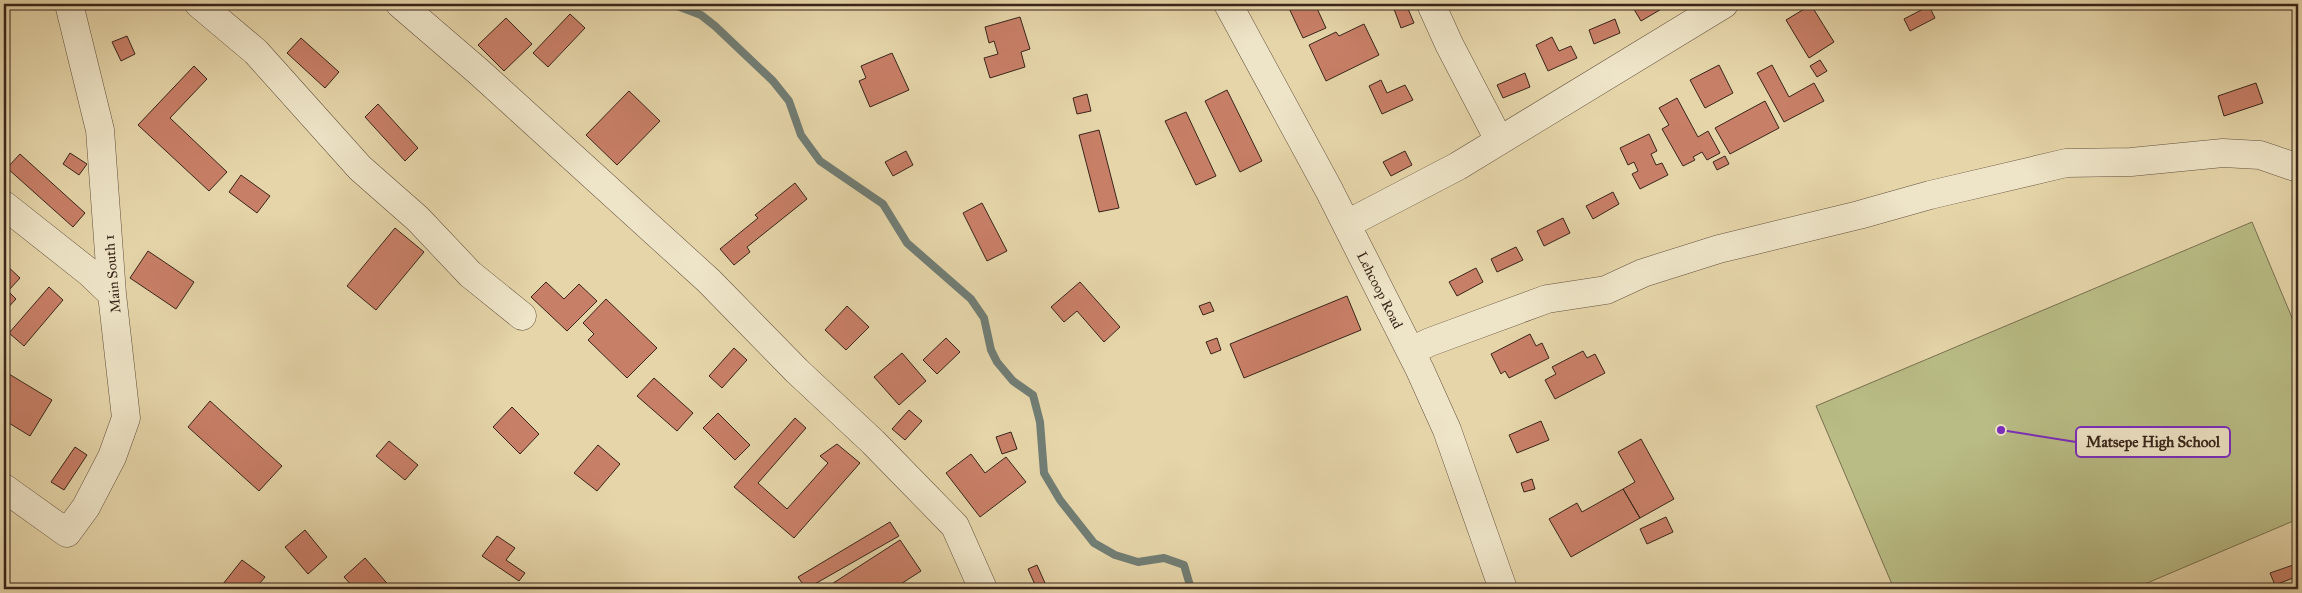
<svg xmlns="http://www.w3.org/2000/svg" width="2302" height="593" viewBox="0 0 2302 593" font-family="'IM FELL Great Primer',serif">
	<rect width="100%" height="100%" fill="#e5d5a9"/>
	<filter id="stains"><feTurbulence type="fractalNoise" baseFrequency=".004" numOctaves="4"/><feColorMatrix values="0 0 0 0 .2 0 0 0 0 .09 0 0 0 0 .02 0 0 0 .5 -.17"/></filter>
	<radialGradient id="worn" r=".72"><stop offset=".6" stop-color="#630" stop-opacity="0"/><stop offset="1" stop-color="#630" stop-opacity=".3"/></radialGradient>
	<path fill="#b9bc85" stroke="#797050" d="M2252,222L2298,332V519L2133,589H1894L1816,406Z"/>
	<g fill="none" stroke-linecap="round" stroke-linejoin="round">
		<path stroke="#717d74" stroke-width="8" d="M672,4L701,15L715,26L773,81L789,101L801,135L820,161L883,204L907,243L971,299L984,318L991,350L997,362L1013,381L1033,395L1040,422L1044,473L1060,500L1094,543L1115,555L1138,562L1164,558L1184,565L1191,589"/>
	</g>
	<path fill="#c87f67" stroke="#39251a" d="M1287,4H1315L1326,28L1303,38Z
		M1406,4L1414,23L1401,28L1394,9Z
		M1636,4H1670L1641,21L1632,6Z
		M1811,5L1834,42L1809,58L1786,20Z
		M1929,6L1935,18L1910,31L1904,19Z
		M570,14L585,28L548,67L533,53Z
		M1020,17L1030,49L1021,52L1025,67L990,78L984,58L998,54L994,41L989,43L985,27Z
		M506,18L532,44L504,71L478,45Z
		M1615,19L1620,33L1594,44L1589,30Z
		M1364,24L1379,55L1326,81L1309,45L1336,32L1339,36Z
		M127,36L135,54L121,61L112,42Z
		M1552,37L1559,51L1571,46L1577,58L1548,71L1536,45Z
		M301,38L339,72L325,88L287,53Z
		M892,53L909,90L870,107L859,81L866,78L861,66Z
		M1820,60L1827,71L1817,77L1810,66Z
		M1719,65L1733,93L1705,108L1690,80Z
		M1772,65L1789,97L1814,83L1824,101L1784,122L1757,73Z
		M194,66L207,79L170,118L227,172L209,191L138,125Z
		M1525,73L1530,87L1503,98L1497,85Z
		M1381,80L1387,93L1405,85L1413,100L1382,114L1369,86Z
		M2256,83L2263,103L2224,116L2218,96Z
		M1227,90L1262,161L1240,172L1205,101Z
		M629,91L660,121L617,165L586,135Z
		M1087,94L1091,111L1077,114L1073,98Z
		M1677,98L1698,137L1708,131L1720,153L1707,160L1702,152L1693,157L1695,160L1683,166L1662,129L1669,125L1659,108Z
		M1765,101L1779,128L1730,154L1715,128Z
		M378,104L418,148L405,161L365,117Z
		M1186,112L1216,176L1196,185L1165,121Z
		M1099,130L1119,208L1099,212L1079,135Z
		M1649,134L1657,151L1651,154L1656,165L1662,163L1668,175L1640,189L1632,174L1638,171L1634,162L1628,165L1620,148Z
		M906,151L913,165L893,176L885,162Z
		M1405,151L1412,165L1391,176L1383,162Z
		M70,153L87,164L79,175L63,164Z
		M20,154L85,213L73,227L7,168Z
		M1725,156L1729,164L1717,170L1713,162Z
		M241,175L270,196L257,213L229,192Z
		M795,183L807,199L747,247L750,252L734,265L720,249L758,218L755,215Z
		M1613,192L1619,204L1593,219L1586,206Z
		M982,203L1007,251L987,261L963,213Z
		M1563,218L1570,233L1544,246L1537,231Z
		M395,228L424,252L376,310L347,286Z
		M1516,247L1523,260L1497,272L1491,259Z
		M148,251L194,282L176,309L130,278Z
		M4,263L20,278L8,291L16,299L4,312Z
		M1476,268L1483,282L1457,296L1449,282Z
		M546,282L564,299L579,284L597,301L567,331L531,297Z
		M1080,282L1120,327L1104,342L1077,311L1064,322L1051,307Z
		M49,287L63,300L24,346L9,333Z
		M1347,296L1361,330L1244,378L1230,344Z
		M606,299L657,348L627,378L588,340L594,334L583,323Z
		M1210,302L1214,311L1203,315L1199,306Z
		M847,306L869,327L846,350L825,330Z
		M1530,334L1536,346L1542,343L1549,358L1509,378L1505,371L1501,374L1491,354Z
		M946,338L960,352L937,374L923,360Z
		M1217,338L1221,350L1211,354L1206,342Z
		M734,348L747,360L722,388L709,376Z
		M1583,351L1587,358L1595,354L1605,373L1555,399L1545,380L1556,374L1552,367Z
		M902,353L926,381L899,405L874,377Z
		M4,371L52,400L30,436L4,420Z
		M654,378L693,413L677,431L637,396Z
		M210,401L282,466L259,491L188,427Z
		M512,407L539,434L520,454L493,427Z
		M909,410L922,421L905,440L892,429Z
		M718,413L750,445L735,460L703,428Z
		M795,418L806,428L758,483L787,509L828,463L820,456L837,444L860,463L794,538L734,487Z
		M1541,421L1549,440L1517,453L1509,435Z
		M1011,432L1017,449L1002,454L996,437Z
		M1641,439L1674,499L1640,518L1623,489L1635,482L1618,452Z
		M389,441L418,465L405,480L376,456Z
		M598,445L620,464L597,491L574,473Z
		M75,447L87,455L64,490L51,482Z
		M971,454L985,473L1006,457L1026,482L980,517L946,473Z
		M1532,479L1535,489L1524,492L1521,483Z
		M1623,489L1640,518L1571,557L1549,519L1577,503L1582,512Z
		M1666,517L1673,532L1647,544L1640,529Z
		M890,522L899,536L806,589L798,577Z
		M305,530L327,557L308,574L285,547Z
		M497,536L515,548L506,560L525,573L519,581L482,556Z
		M900,540L921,571L893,589H824Z
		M365,558L392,589H355L344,577Z
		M242,560L265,577L255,589H219Z
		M2296,564L2298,576L2275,585L2270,573Z
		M1037,565L1045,583L1036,587L1028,569Z"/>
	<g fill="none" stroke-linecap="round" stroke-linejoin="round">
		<defs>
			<path id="minor" d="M199,4L256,52L360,168L418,219L470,274L522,316
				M400,4L479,72L709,281L797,371L873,442L955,526L983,589
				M1228,4L1329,190L1420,370L1447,430L1503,589
				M1431,4L1449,44L1499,140
				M4,205L90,273L112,294
				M1347,224L1458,166L1724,4
				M1411,351L1430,342L1547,299L1606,290L1643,273L1719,249L1859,215L1930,195L2066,163L2131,162L2223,153L2260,155L2298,168
				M4,488L67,533L86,507L112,457L126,418L112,294L100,130L69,4"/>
		</defs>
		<use href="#minor" stroke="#64513e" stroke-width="29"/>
		<use href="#minor" stroke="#eee4c7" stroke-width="28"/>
	</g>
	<g text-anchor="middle" stroke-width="4.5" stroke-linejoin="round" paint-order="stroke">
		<g font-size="14" fill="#39251a" stroke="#eee4c7">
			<text transform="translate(112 274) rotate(-95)" y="5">Main South 1</text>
			<text transform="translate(1380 290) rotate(63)" y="5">Lehcoop Road</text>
		</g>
	</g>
	<path fill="none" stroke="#7b2cbf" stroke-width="2" d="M2001 430L2076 442"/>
	<circle fill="#7b2cbf" stroke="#eee4c7" stroke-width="2" cx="2001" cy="430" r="5"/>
	<rect fill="#eee4c7" stroke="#7b2cbf" stroke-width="2" x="2076" y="427" width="154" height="30" rx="5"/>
	<g font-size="15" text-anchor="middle" font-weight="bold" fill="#39251a">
		<text x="2153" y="447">Matsepe High School</text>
	</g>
	<rect width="2302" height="593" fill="none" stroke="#e5d5a9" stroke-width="20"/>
	<rect x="5" y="5" width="2292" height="583" fill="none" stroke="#39251a" stroke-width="2.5"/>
	<rect x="10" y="10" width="2282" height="573" fill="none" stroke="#39251a"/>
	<rect width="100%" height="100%" filter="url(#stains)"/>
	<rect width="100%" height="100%" fill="url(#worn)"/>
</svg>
